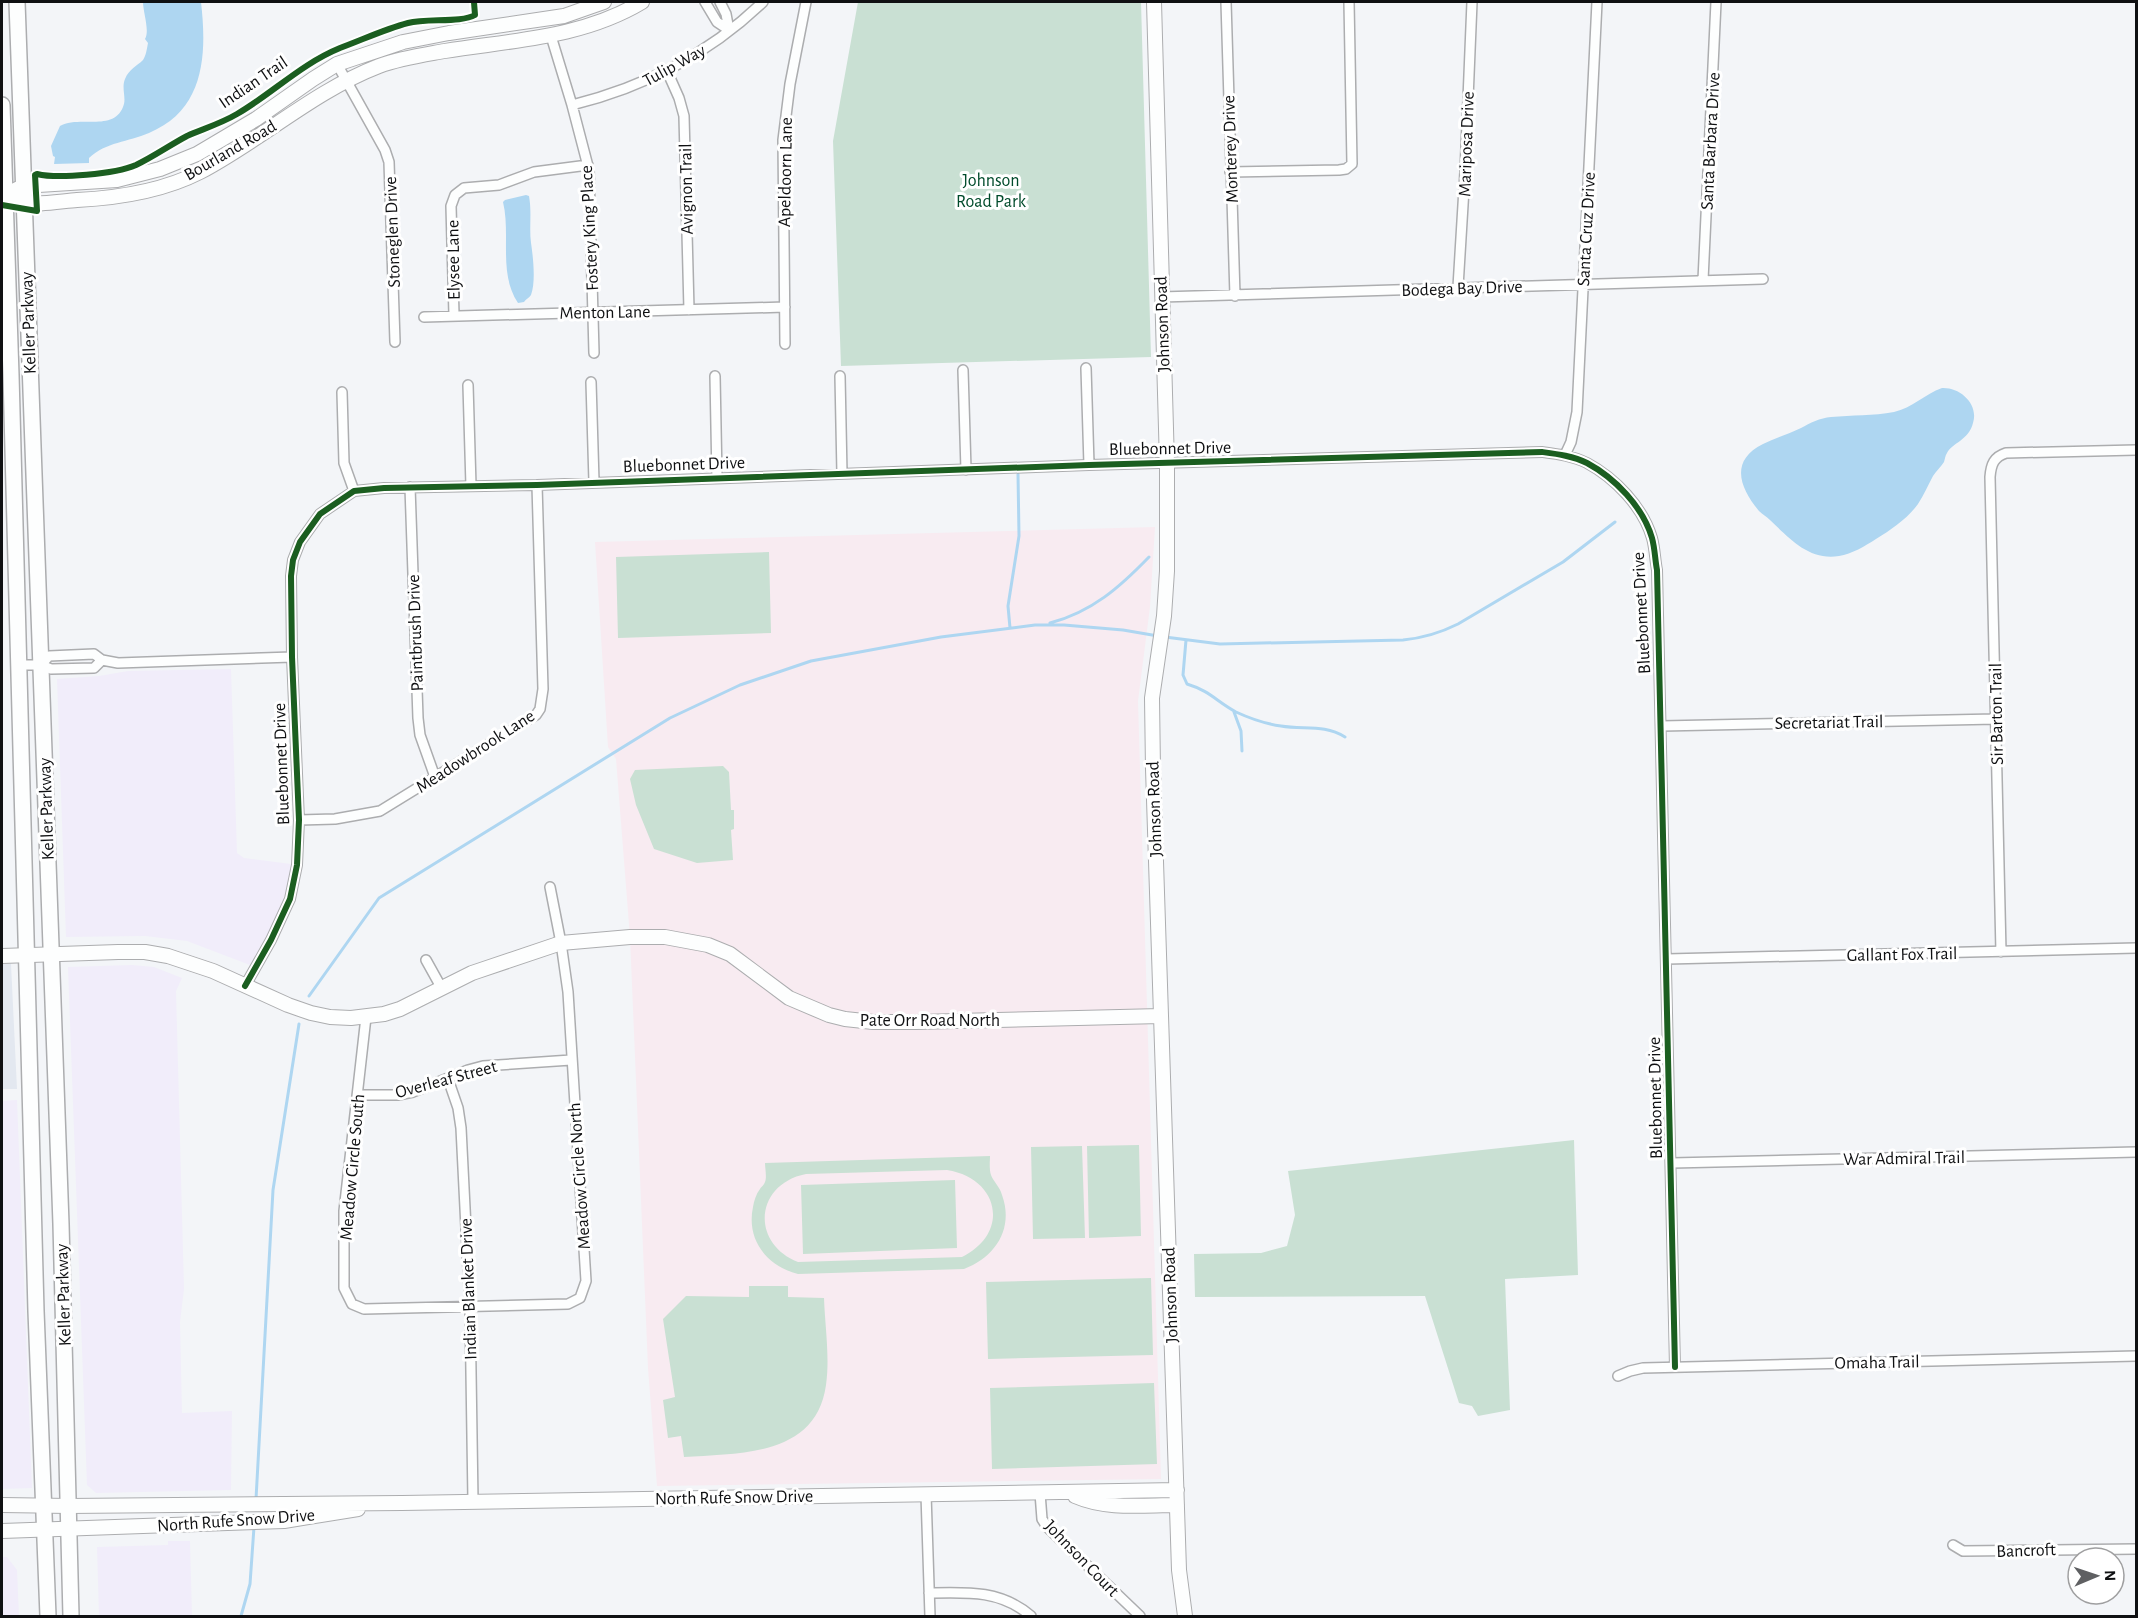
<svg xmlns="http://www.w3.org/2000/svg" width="2138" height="1618" viewBox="0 0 2138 1618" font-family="'Alegreya Sans',sans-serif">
	<rect width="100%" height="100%" fill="#f3f5f8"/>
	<path fill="#f1edfa" d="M231,669L237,853L244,858L291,864L288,884L279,914L250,965L187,941L145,936L66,937L57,679L99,676L128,671Z
		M132,965L154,967L182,978L176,991L184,1289L180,1322L182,1413L232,1411L231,1490L96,1493L87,1485L68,967Z
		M17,1100L32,1488L2,1489V1101Z
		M168,1541H190L192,1616H99L97,1547L168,1545Z
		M2,1557H7L17,1570L19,1616H2Z"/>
	<path fill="#e3e8f0" d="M2,964H11L17,1089H2Z"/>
	<path fill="#f8ebf1" d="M1155,527L1150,607L1138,701L1161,1479L657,1486L648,1368L630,937L616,759L608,747L595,542Z"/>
	<path fill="#c9e0d3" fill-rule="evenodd" d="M858,2H1141L1151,357L841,366L833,141Z
		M769,552L771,633L618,638L616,557Z
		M723,766L729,772L731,810H734V829L731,830L733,860L697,863L654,849L636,805L630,779L635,770Z
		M1574,1140L1578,1275L1505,1279L1510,1410L1478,1416L1472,1406L1459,1403L1425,1296L1195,1297L1194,1254L1261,1253L1287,1246L1295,1215L1288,1171Z
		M1139,1145L1141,1236L1089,1238L1087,1146Z
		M1082,1146L1085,1238L1033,1239L1031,1147Z
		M990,1156C990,1161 989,1169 991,1175C993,1181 1000,1187 1002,1195C1014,1228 996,1257 964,1269L798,1274C767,1266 746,1240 753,1207C754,1201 756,1194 760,1189C761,1187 764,1185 765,1182C767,1177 765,1168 765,1163ZM947,1170C999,1178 1011,1233 962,1257L798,1262C750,1243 755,1184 806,1174Z
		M955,1180L957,1248L803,1254L801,1185Z
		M1151,1278L1153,1355L988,1359L986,1282Z
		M749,1286H788V1297L824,1298C825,1326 830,1357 826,1385C816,1457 739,1453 684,1457L681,1436L668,1438L663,1400L675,1397L663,1319L686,1296L749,1297Z
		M1154,1383L1157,1464L992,1469L990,1388Z"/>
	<path fill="#aed6f1" d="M143,2H201C207,54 205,110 149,133C128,142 106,142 89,158V163L54,164L55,157L53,156L51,146L60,126C79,115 113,132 123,107C127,98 121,89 125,79C129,69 137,66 143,60C146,56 147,48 148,43L145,39C150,31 143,12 143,2Z
		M526,195L529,196C532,212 529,228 531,243C533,256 536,282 531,295C529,298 526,299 524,302L518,303C498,273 511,235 503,202L505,200Z
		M1942,388C1960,387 1979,404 1973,423C1969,440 1952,443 1947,453C1945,456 1945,459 1944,462C1941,467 1936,471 1933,476C1928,485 1924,495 1918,504C1908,518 1891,530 1876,539C1865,546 1852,554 1839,556C1809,561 1789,538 1770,520C1766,516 1763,515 1759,511C1740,488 1729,461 1763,444C1775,438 1789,434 1801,428C1810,423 1820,418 1831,417C1852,415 1873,416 1894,412C1912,408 1925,394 1942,388Z"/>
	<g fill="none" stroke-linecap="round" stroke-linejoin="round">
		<path stroke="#aed6f1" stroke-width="3" d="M1050,623C1092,612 1120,587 1149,557
			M1010,628L1008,606L1019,536L1018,474
			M1165,637L1220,644L1403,640C1424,638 1440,633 1458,624L1563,562L1615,522
			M1186,640L1183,675L1187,684C1210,691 1216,701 1236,712C1249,718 1267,724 1281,726C1304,730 1324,724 1345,737
			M1234,712L1241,731L1242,751
			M309,996L379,898L670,718L740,685L811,661L941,637L1035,625H1064L1123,630L1158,636
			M256,1499L273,1190L299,1024
			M241,1616L250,1584L254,1527"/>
		<defs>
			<path id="street" d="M705,2L717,22L729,30
				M720,2L726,14L729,30
				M1226,2L1235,296
				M551,36L572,105L589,170L594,353
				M337,64L385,150L389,162L395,342
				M667,71L679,98L684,116L689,310
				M572,105C645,87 709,54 763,2
				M1230,172L1339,170L1346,169L1352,164L1349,2
				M1703,280L1716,2
				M1458,287L1465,172L1472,2
				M1161,297L1763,279
				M454,315L451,206L455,195L464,188L499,185L534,172L588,165
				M424,317L785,307
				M785,344L783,140L790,84L806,2
				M1086,368L1089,465
				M963,370L966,470
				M715,376L717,478
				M840,376L842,474
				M591,382L594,482
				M468,385L471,486
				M342,392L344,463L354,491
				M1565,455L1571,442L1577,412L1597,2
				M410,487L418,718L420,735L435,777
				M19,665H41L51,669L94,668L102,660
				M41,665L49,656L94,654L102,660L118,663L292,657
				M1662,726L1996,719
				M299,820L335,819L380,811L536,715L540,709L543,689L537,485
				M2001,952L1990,477C1991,464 1994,457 2006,453L2136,450
				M1667,959L2136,948
				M426,960L441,987
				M245,986L271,940L290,899L297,865L299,820L292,657L291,576L293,560L300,542L320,514L354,491L384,488L537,485L1089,465L1542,452C1557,454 1573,456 1587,463C1615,478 1643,507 1652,538C1655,549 1655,560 1657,570L1675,1367
				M366,1017L344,1211V1288L352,1304L364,1309L568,1304L580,1298L586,1281L568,992L561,943L550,887
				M448,1079L458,1108L461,1128L470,1308L473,1501
				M358,1095H398L413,1092L468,1070L483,1066L571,1060
				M1672,1163L2136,1152
				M1618,1376L1630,1371L1643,1368L2136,1356
				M1040,1493L1042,1519L1047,1527L1140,1616
				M926,1494L930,1616
				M1953,1545L1963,1551L2136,1549
				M929,1593C967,1592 1001,1590 1031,1616"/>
			<path id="secondary" d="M1154,2L1167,464V571L1164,616L1152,698L1153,769L1179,1570L1185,1616
				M13,191L23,186L117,180L160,169L197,154L256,119L313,79L337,64L403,42L449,33L564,16L604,2
				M6,194C11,197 17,200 22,202C35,206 62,201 77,200C117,198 163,191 200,172C261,140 314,91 379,66C401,58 423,55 445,51C513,40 582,38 642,2
				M2,956L118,952H145L168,956L213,971L288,1005L311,1013L330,1017L351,1018L384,1014L400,1009L472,973L561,943L630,937H665L708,945L730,954L789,998L829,1015L845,1019L873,1022H916L1161,1016
				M1075,1496C1107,1510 1143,1505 1177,1505
				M2,1505L69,1506L402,1503L1177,1490
				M2,1531L284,1521L358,1509"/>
			<path id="primary" d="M17,2L61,1224L71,1616
				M2,105L11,375L36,1311L48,1616"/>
		</defs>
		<use href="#street" stroke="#acadaf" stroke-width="12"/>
		<use href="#secondary" stroke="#acadaf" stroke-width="16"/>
		<use href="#primary" stroke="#acadaf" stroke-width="18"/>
		<use href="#street" stroke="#fdfefe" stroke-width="9"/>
		<use href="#secondary" stroke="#fdfefe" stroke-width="14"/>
		<use href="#primary" stroke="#fdfefe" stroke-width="15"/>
		<defs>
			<path id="cycleway" d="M2,205L37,211L35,175L37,174C58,179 115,174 136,165C153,157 170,145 187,136C203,129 222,123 237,114C273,93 301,64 340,48C362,40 385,29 408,23C427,18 461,23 475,15L474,2
				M245,986L271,940L290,899L297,865L299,820L292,657L291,576L293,560L300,542L320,514L354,491L384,488L537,485L1089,465L1542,452C1557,454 1573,456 1587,463C1615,478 1643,507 1652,538C1655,549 1655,560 1657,570L1675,1367"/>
		</defs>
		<use href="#cycleway" stroke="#fff" stroke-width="10"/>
		<use href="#cycleway" stroke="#1b5e20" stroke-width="6"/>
	</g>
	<g text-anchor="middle" stroke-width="6" stroke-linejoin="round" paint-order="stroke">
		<g font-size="18" fill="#0f1012" stroke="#fff">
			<text transform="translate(674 65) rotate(-29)" y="6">Tulip Way</text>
			<text transform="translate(253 82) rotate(-34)" y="6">Indian Trail</text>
			<text transform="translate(1710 141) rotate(-87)" y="6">Santa Barbara Drive</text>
			<text transform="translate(1466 144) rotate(-88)" y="6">Mariposa Drive</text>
			<text transform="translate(1230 149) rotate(-92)" y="6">Monterey Drive</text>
			<text transform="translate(230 150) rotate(-30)" y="6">Bourland Road</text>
			<text transform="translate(785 172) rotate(-89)" y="6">Apeldoorn Lane</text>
			<text transform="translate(686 189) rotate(-91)" y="6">Avignon Trail</text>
			<text transform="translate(589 228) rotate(-93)" y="6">Fostery King Place</text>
			<text transform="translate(1586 229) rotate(-87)" y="6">Santa Cruz Drive</text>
			<text transform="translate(392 232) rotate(-92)" y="6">Stoneglen Drive</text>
			<text transform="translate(453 260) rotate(-91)" y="6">Elysee Lane</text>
			<text transform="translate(1462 288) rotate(-2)" y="6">Bodega Bay Drive</text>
			<text transform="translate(605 312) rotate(-1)" y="6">Menton Lane</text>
			<text transform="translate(28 323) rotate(-92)" y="6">Keller Parkway</text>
			<text transform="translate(1162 324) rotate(-92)" y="6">Johnson Road</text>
			<text transform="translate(1170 448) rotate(-1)" y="6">Bluebonnet Drive</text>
			<text transform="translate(684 464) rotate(-2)" y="6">Bluebonnet Drive</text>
			<text transform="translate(1641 613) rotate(-93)" y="6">Bluebonnet Drive</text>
			<text transform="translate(415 633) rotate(-92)" y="6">Paintbrush Drive</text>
			<text transform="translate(1996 714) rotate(-91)" y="6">Sir Barton Trail</text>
			<text transform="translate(1829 722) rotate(-1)" y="6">Secretariat Trail</text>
			<text transform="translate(475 751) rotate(-33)" y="6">Meadowbrook Lane</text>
			<text transform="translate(281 764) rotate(-92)" y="6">Bluebonnet Drive</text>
			<text transform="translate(46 809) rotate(-92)" y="6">Keller Parkway</text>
			<text transform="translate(1154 809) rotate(-92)" y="6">Johnson Road</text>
			<text transform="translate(1902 954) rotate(-1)" y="6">Gallant Fox Trail</text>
			<text x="930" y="1026">Pate Orr Road North</text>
			<text transform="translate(446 1079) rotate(-15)" y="6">Overleaf Street</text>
			<text transform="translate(1655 1098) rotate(-91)" y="6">Bluebonnet Drive</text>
			<text transform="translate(1904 1158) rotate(-1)" y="6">War Admiral Trail</text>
			<text transform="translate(352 1167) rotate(-85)" y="6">Meadow Circle South</text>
			<text transform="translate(579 1176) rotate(-94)" y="6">Meadow Circle North</text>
			<text transform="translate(468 1289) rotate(-92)" y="6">Indian Blanket Drive</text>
			<text transform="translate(63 1295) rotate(-92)" y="6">Keller Parkway</text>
			<text transform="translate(1170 1295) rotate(-92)" y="6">Johnson Road</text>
			<text transform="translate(1877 1362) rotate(-1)" y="6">Omaha Trail</text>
			<text transform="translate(734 1497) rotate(-1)" y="6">North Rufe Snow Drive</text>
			<text transform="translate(236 1520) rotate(-4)" y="6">North Rufe Snow Drive</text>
			<text transform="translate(2026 1550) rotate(-2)" y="6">Bancroft</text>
			<text transform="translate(1082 1558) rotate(46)" y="6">Johnson Court</text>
		</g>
		<g font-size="18" fill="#004b2b" stroke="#fff">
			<text x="991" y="186">Johnson<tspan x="991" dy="21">Road Park</tspan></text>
		</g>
	</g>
	<rect width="2138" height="1618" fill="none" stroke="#0f1012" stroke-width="6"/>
	<g transform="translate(2096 1576) rotate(88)"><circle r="28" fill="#ffffff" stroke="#9f9fa0" stroke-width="1.5"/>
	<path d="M0-4.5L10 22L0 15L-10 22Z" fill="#5f6062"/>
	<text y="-9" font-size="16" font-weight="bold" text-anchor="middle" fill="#0f1012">N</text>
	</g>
</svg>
